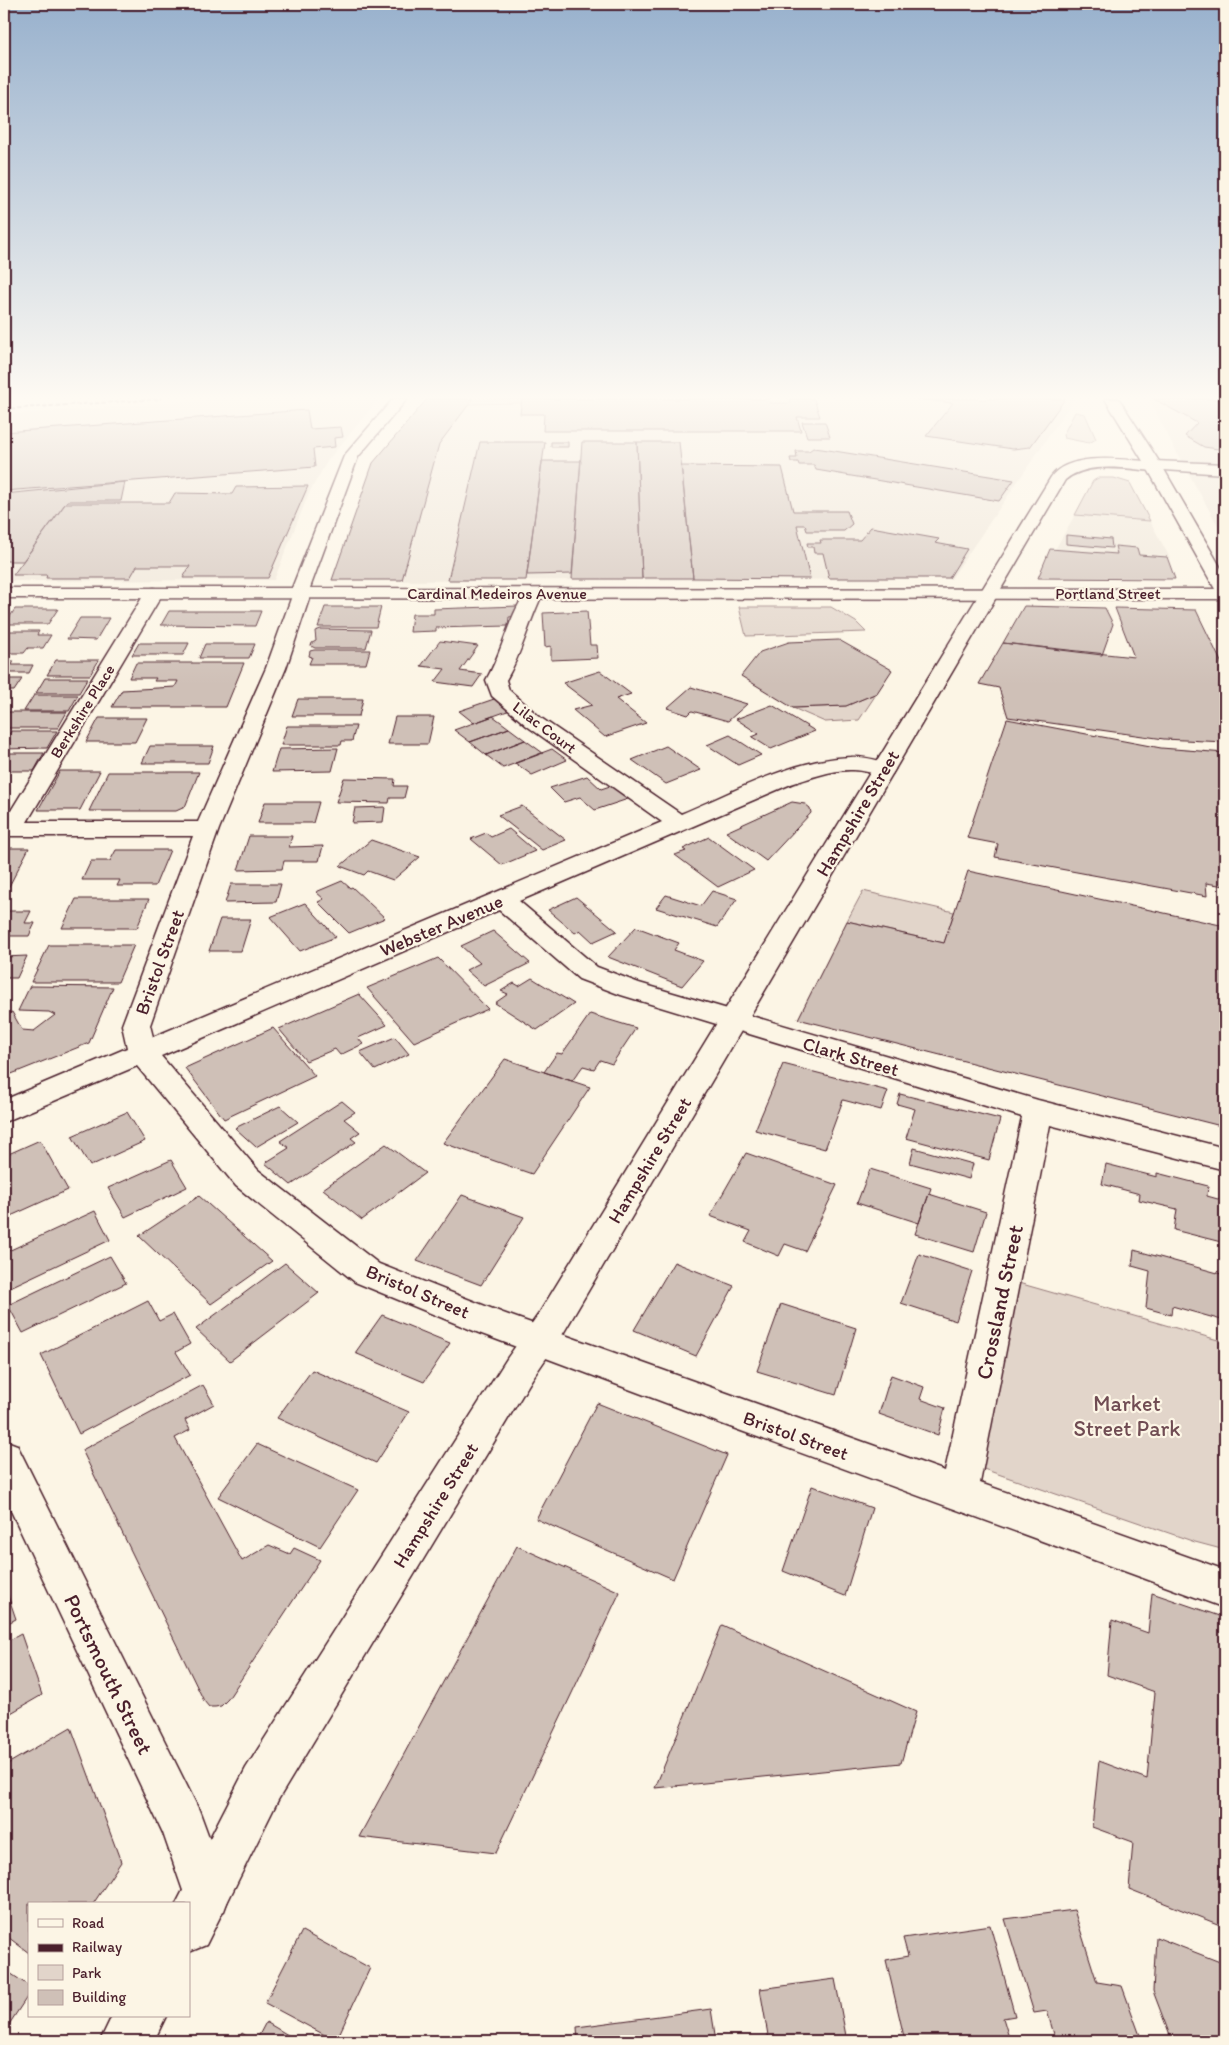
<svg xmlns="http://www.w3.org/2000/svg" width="1229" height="2045" viewBox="0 0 1229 2045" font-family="Itim,sans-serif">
	<rect width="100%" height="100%" fill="#fcf5e5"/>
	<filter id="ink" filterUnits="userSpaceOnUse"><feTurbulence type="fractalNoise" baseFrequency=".02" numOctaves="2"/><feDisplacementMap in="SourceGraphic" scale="10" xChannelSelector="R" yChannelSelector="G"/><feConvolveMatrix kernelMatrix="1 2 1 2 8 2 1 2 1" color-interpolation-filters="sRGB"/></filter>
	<g filter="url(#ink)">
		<path fill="#eee5d7" d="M220,399H379L328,460L309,493L274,580L4,581V415Z
			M427,399H1074L951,579L331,581L372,463Z
			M1149,399H1225V538L1178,455Z
			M1075,515L1150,521L1170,558L1100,554L1049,560Z"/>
		<path fill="#e2d5ca" stroke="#967a7a" d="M473,399H522V403L469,404Z
			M1075,412L1085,414L1096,439L1089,443L1064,438L1063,435Z
			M1098,478H1114L1130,483L1150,521L1075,515L1093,481Z
			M739,607H831L856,622L866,632L746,636Z
			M877,693L859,720L825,722L793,708L846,706Z
			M863,891L954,912L944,943L847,921Z
			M1008,1280L1225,1342V1550L1195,1542L969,1464Z"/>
		<path fill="#cfc0b7" stroke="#4a1f2b" d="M427,399H473L439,444L402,580H332L373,463Z
			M522,399H769L770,403H791L789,399H814L820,417H797L801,431H543L544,414H520Z
			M915,399H1065L1030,447L1013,449L926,436L953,403Z
			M1154,399H1225V450L1204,447L1185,436L1197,423Z
			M307,410L310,429L341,427L343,437L334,438L335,447L313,449L315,467L4,491V432Z
			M802,422H825L830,437H807Z
			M480,442H545L526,580H448Z
			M551,442H568V447H551Z
			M582,442H637L642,579H572Z
			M637,442H679L693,578H642Z
			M813,448L822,449L1014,480L999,501L816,470L814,465H799L798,462H791L790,458H797L796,451H809Z
			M542,461H581L572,574L527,575Z
			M681,466L782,467L793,511H847L852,524L844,531H807L805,525H797L810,579L693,578Z
			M125,482L121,501H67L23,561H6L4,564V494Z
			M308,486L268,578H183L190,566H137L130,578H46L47,575H13L66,503H169L175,493L232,494L236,487Z
			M871,527L939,539L935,543L967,549L949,578H829L823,553H814L813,547H808L807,543H821L820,540H860Z
			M1066,535L1111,539L1112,548L1066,544Z
			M1115,546L1137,548L1139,555L1167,557L1175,579L1038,578L1050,549L1117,554Z
			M518,606L519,616L509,617L508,626L436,628V631L410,632L412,614H434V609Z
			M1024,606L1105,608L1113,624L1102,655L1003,643Z
			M325,607H381L376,627H318Z
			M1115,608L1196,610L1225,670V742L1164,739L1008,717L999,688L979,684L1003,643L1134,657Z
			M15,609H58L48,624H5Z
			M169,611H261L255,626L161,625Z
			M587,611L590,645H597L598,658L551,660V646L545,647L543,613Z
			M80,618H109L96,640L67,639Z
			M321,629L371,630L366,648H315L311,646L312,643L316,641L315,631Z
			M4,631H39L37,635H51L43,648H28L24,653H4Z
			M839,640L892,670L877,693L846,706L793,708L741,676L760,652L789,642Z
			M440,641L478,646L460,671L482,674L473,687L435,682L445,669L421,666Z
			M139,643H189L183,655H132Z
			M205,644H255L249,658H199Z
			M314,650H370L366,664H309L312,657L309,656L310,651Z
			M56,660H99L90,675H47Z
			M4,661H14L12,665H33L29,673H4Z
			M136,663H244L226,707H112L122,690L175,687L178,681H154L156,678H129Z
			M600,671L631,694L616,699L646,723L605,737L573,710L592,705L563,683Z
			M45,678H88L79,693H36Z
			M4,679H22L14,691H4Z
			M691,687L747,704L728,721L692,711L688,715L667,708Z
			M34,695H78L69,711H24Z
			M500,697L513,709L474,723L459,711Z
			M298,699H363L359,716H292Z
			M772,705L815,731L771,749L752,737L759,734L736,719Z
			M67,712L58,728H4V712Z
			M493,716L509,728L470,742L454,730Z
			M395,717H434L428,744H388Z
			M99,718H147L135,742H86Z
			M1007,719L1161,748L1225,753V886L1206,883L1207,896L995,857L998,844L967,838Z
			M287,726H356L352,741H342L341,745H281Z
			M509,728L525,740L486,755L470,742Z
			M11,731H57L47,748L4,749V743Z
			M730,735L761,755L738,765L707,745Z
			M525,740L543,753L503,768L486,755Z
			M150,746H214L208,763H142Z
			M666,746L701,770L666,784L632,760Z
			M338,748L332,771L272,772L279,749Z
			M552,749L567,760L532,775L515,763Z
			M4,753H44L34,771H4Z
			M60,771H100L80,810H38Z
			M108,772H199L185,807L176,811H89Z
			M587,776L601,789L619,783L634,797L595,810L580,797L564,802L550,788Z
			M344,778L395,779L394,786H407L404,798H390L389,803L336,802Z
			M265,802H319L313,823H258Z
			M792,802L805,804L810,808L811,813L766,861L726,832Z
			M522,806L566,840L542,850L498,815Z
			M385,807L383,822L352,823L355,808Z
			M509,829L535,851L502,865L471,839L486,833L491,837Z
			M249,836H292L289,847L323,846L319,861H284L282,869L238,870Z
			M709,837L754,870L718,887L675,855L686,851L683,849Z
			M371,840L420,857L393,880L368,871L364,875L340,866Z
			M4,848H29L5,894H4Z
			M116,850H170L155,886H117L120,880H82L91,861H110Z
			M968,871L1225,926V1127L798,1019L847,921L944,943Z
			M342,881L350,888L352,887L385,918L349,933L318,902L324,899L316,892Z
			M231,884H281L276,902L225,903Z
			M712,891L737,899L717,927L656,908L666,895L701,906Z
			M576,897L617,931L593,942L580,930L575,933L548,910Z
			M76,899H149L137,928H62Z
			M305,903L336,937L300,951L270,917Z
			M4,911H31L25,923H35L29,936H4Z
			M220,919H251L241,951H209Z
			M636,927L679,943L674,950L703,961L682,986L608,957Z
			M493,931L530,963L484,986L466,970L480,963L461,946Z
			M49,945H134L118,982H31Z
			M27,956L17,978H4V957Z
			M438,958L488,1009L414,1042L367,988Z
			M532,978L574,1004L537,1030L495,1003L508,994L501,991L514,983L519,986Z
			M30,986L113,987L89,1043L4,1077V1015L12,1012L22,1030L34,1031L55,1015L49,1012L18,1011Z
			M359,994L387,1025L358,1038L363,1044L340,1055L335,1049L306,1061L279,1029Z
			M590,1014L636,1028L612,1064L600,1060L594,1069L583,1066L572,1081L544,1072L557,1053L562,1054Z
			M273,1028L315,1076L224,1119L185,1068Z
			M395,1037L409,1054L375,1070L360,1052Z
			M505,1059L590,1087L532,1174L443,1143Z
			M783,1064L888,1091L881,1110L843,1100L825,1149L755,1130Z
			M900,1094L1000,1119L989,1160L906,1138L915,1109L897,1104Z
			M342,1101L355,1112L344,1119L360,1132L351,1138L356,1142L291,1185L265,1163L289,1148L280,1141Z
			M280,1106L298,1122L256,1147L235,1128Z
			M127,1112L145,1141L90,1166L72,1136Z
			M40,1140L68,1190L4,1219V1156Z
			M386,1144L425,1173L362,1220L323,1189Z
			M914,1148L973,1164L969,1179L910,1163Z
			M746,1153L837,1185L805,1251L785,1244L779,1256L745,1242L751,1231L710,1216Z
			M171,1160L187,1187L125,1217L108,1188Z
			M1106,1164L1157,1177V1173L1208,1186L1207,1196L1225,1201V1243L1174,1230L1177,1209L1139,1200L1140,1194L1102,1184Z
			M870,1169L931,1188L919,1223L857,1203Z
			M929,1194L986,1212L974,1252L915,1234Z
			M462,1195L524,1217L481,1285L417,1261Z
			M199,1196L272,1261L211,1304L139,1236Z
			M95,1211L110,1240L4,1290V1253Z
			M1134,1250L1225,1275V1321L1172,1306L1171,1315L1146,1308L1150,1271L1132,1266Z
			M919,1254L972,1271L956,1321L901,1303Z
			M110,1256L126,1283L23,1333L8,1305Z
			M674,1262L734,1286L696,1356L634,1330Z
			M285,1263L319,1293L230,1361L196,1329Z
			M148,1301L159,1321L173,1314L190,1344L176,1352L190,1375L79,1434L41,1355Z
			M781,1304L856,1328L836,1395L757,1371Z
			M382,1315L450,1343L424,1382L355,1353Z
			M312,1370L409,1412L376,1463L277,1418Z
			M891,1375L924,1387L920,1399L945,1408L938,1435L879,1414Z
			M203,1385L214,1404L185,1420L190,1430L175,1438L242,1561L269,1545L290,1554L294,1548L320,1560L228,1699L221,1706L215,1707H209L204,1701L82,1450Z
			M597,1403L727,1455L673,1579L536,1519Z
			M257,1444L358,1490L320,1547L218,1497Z
			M812,1486L872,1508L845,1596L783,1571Z
			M517,1546L620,1592L496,1853L359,1837Z
			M4,1584L16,1619L4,1625Z
			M1152,1593L1225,1618V1927L1129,1889L1133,1842L1092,1827L1099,1761L1147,1779L1155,1692L1107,1675L1112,1620L1148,1633Z
			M722,1625L916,1712L901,1763L655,1788Z
			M21,1634L42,1695L4,1717V1643Z
			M71,1727L121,1862L93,1904H29V1953L4,1934V1766Z
			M1074,1910L1097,1982L1122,1986L1142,2041H1056L1047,2011L1034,2013L1005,1919Z
			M990,1925L1015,2016L1003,2018L1010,2041H905L886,1960L908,1956L903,1938Z
			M302,1931L370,1968L336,2041L265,2003Z
			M1156,1937L1225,1964V2041H1172L1153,1991Z
			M4,1969L29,1986V1994L4,2032Z
			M835,1979L847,2041H769L760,1989Z
			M711,2009L716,2041H578L577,2027Z
			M266,2022L298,2041H256Z
			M242,2033L254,2041H237Z"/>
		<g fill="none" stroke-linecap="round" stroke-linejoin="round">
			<defs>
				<path id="street" d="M1154,461L1225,464V474L1149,469L1146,466L1149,463Z
					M154,588L160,589L163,593L27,822H198L266,668L293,593L296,589H308L311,593L286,668L219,829L150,1025L153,1037L662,822L527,726L492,696L486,680C503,651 508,617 528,589H540L543,593C529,621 522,653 506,680L509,690L541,718L681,814C734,792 792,759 851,757C864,756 879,761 892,764L895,769L892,774C878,777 866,770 853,770C832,769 811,778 791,784L519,901L597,967L639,983L1038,1100L1225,1148V1170L1050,1125L980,1483L1225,1570V1608L722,1424L479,1333L355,1282L236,1186L137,1066L4,1122V1100L127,1048L122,1025L193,836H4V822L145,593L148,589ZM499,910L579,979L621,995L1022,1117L945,1471L503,1313L379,1264L258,1170L161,1056Z
					M4,1440L17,1445L199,1810L230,1894L224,1911L207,1917L190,1911L163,1833L4,1496Z"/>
				<path id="secondary" d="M393,399H407L358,457L310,588L1215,589L1146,466L1154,461L1162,466L1225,575V599L4,598V588H292L344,456Z"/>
				<path id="primary" d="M1105,399H1119L1162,466L1154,471C1126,469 1088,461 1065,480L564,1332L532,1379L278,1800L206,1945L189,1952V1904H176L246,1768L508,1357L540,1312L1051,477C1068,453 1118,459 1143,461Z
					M112,2016H166L154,2041H100Z"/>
			</defs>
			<use href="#street" stroke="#4a1f2b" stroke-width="3"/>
			<use href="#secondary" stroke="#4a1f2b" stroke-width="3"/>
			<use href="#primary" stroke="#4a1f2b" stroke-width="3"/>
			<use href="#street" fill="#fcf5e5" fill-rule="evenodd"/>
			<use href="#secondary" fill="#fcf5e5" fill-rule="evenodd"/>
			<use href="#primary" fill="#fcf5e5" fill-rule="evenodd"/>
			<path stroke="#4a1f2b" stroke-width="2" stroke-dasharray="4.5 2" stroke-linecap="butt" d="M4,409L161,399"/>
		</g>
	</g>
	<linearGradient id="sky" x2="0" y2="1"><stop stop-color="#98b1cd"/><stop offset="0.58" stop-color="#fefaf3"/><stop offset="1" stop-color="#fefaf3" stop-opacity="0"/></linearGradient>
	<rect width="1229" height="685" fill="url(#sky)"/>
	<g text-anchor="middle" stroke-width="4.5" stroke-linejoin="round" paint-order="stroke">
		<g font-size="16" fill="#4a1f2b" stroke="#fcf5e5">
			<text x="497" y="599">Cardinal Medeiros Avenue</text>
			<text x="1108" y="599">Portland Street</text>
			<text transform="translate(82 711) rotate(-58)" y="6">Berkshire Place</text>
			<text transform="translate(545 727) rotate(37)" y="6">Lilac Court</text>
		</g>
		<g font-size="19" fill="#4a1f2b" stroke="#fcf5e5">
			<text transform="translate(857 813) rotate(-59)" y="7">Hampshire Street</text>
			<text transform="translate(441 925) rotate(-23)" y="7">Webster Avenue</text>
			<text transform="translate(159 962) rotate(-70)" y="7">Bristol Street</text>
			<text transform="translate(851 1056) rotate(16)" y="7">Clark Street</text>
			<text transform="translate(649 1160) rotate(-59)" y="7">Hampshire Street</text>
			<text transform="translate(418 1291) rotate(23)" y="7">Bristol Street</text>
			<text transform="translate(796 1435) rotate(20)" y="7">Bristol Street</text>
			<text transform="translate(435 1505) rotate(-58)" y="7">Hampshire Street</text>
		</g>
		<g font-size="22" fill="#4a1f2b" stroke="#fcf5e5">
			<text transform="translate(999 1302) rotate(-78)" y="8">Crossland Street</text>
			<text transform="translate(109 1674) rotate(64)" y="8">Portsmouth Street</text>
		</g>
		<g font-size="22" fill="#704c53" stroke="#fcf5e5">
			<text x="1127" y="1411">Market<tspan x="1127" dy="25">Street Park</tspan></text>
		</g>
	</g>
	<rect width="1229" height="2045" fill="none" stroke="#fcf5e5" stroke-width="20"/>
	<rect x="10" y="10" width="1209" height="2025" fill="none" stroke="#4a1f2b" stroke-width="2" filter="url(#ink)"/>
	<rect x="28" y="1902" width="162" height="115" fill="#fcf5e5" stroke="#b59f9b"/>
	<rect x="38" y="1919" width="25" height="8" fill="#fcf5e5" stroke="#b59f9b"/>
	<text x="72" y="1928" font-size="15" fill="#4a1f2b">Road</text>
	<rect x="38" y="1944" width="25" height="8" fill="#4a1f2b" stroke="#b59f9b"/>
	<text x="72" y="1952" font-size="15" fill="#4a1f2b">Railway</text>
	<rect x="38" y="1965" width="25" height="15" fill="#e2d5ca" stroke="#b59f9b"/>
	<text x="72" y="1978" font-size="15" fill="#4a1f2b">Park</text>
	<rect x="38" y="1990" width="25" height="15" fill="#cfc0b7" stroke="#b59f9b"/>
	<text x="72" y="2002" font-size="15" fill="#4a1f2b">Building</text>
</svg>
